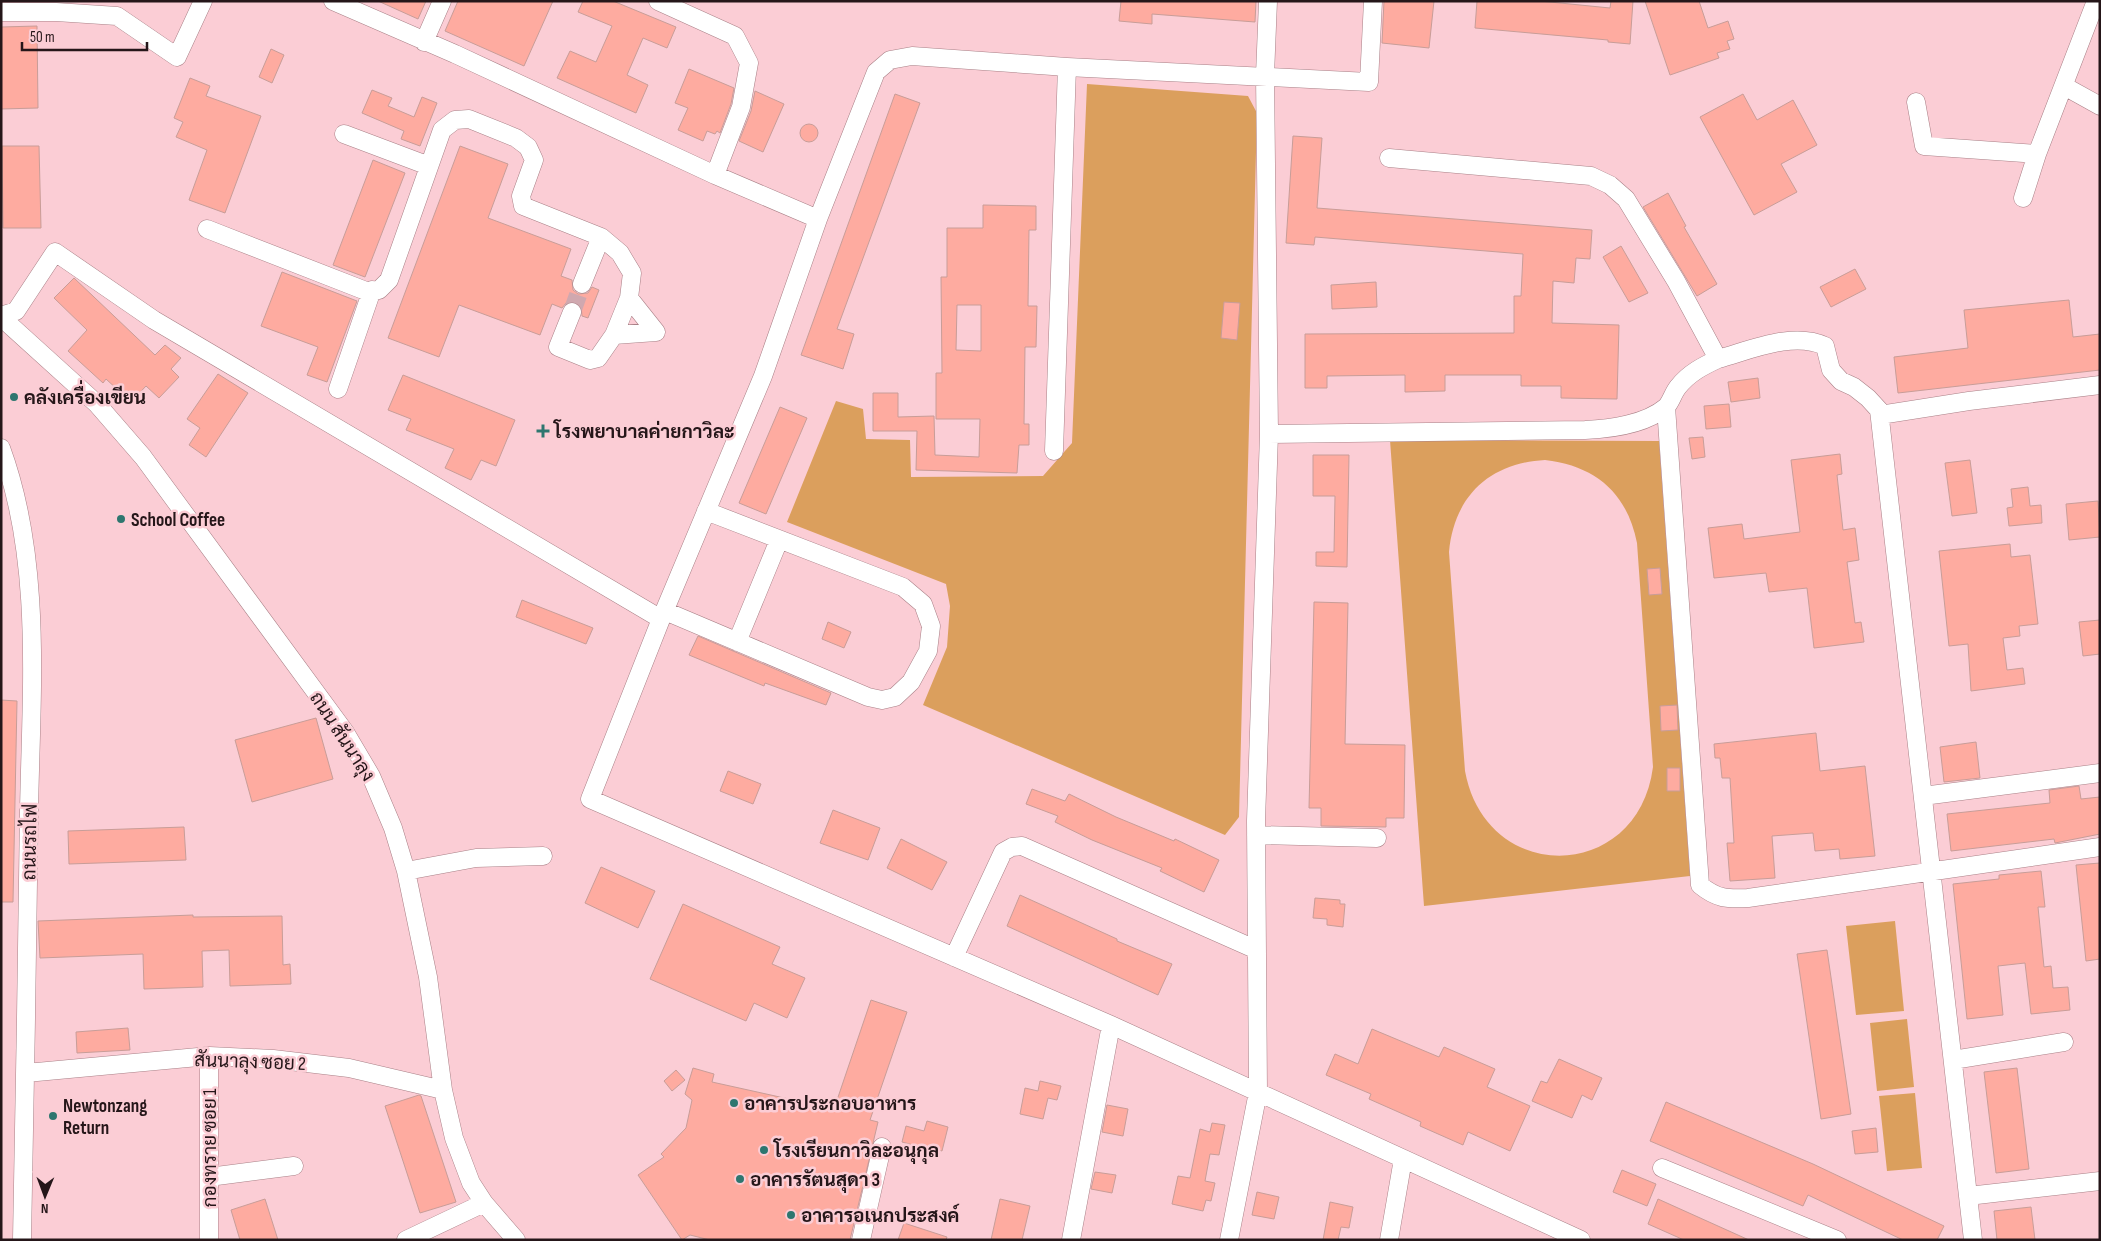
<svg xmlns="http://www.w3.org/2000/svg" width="2101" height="1241" viewBox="0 0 2101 1241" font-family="'Sofia Sans Condensed',Sarabun,sans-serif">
	<rect width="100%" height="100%" fill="#fbcdd5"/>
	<path fill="#db9f5d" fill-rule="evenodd" d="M1087,84L1248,96L1257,113L1239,817L1225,835L923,705L947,647L950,606L946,584L787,522L836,401L863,409L866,439L910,440L911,477L1043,476L1072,443Z
		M1390,440L1659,441L1690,876L1424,906ZM1545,460C1596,466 1627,493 1637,543L1653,767C1638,883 1486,886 1465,771L1449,552C1454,496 1490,463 1545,460Z
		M1895,921L1904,1011L1856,1015L1846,926Z
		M1907,1019L1914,1087L1877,1091L1870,1023Z
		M1915,1093L1922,1168L1887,1171L1879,1096Z"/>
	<path fill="#feaba0" stroke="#c89d98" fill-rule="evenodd" d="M378,1H426L418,19Z
		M458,1H553L524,66L445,31Z
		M583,1H613L676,27L667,48L643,38L627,75L648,85L636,113L557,78L570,51L596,62L612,26L578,12Z
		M1121,1H1256L1255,22L1152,14V24L1119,21Z
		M1384,1H1434L1429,48L1382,43Z
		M1477,1H1540L1610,8L1611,1H1633L1630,44L1608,42V40L1475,28Z
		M1645,1H1699L1708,28L1728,21L1734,39L1727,41L1730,49L1717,53L1719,58L1670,75Z
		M37,26L38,108L1,109V27Z
		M271,49L284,55L272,83L259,77Z
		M689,69L734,88L731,104L720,133L717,131L715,134L707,131L703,141L678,130L688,108L675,103Z
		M190,78L210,86L206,96L261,116L225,213L189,200L207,150L176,137L183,122L174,118Z
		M372,90L392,98L388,106L414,117L422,97L437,103L420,146L401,139L404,131L362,113Z
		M755,91L784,104L763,152L739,141L751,111Z
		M895,94L920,103L837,329L854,334L843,369L801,355Z
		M1743,94L1757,120L1793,100L1817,145L1781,164L1797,192L1754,215L1700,117Z
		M800 133a9 9 0 1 1 18 0a9 9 0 1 1-18 0Z
		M1293,136L1322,138L1317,208L1592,230L1590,259L1576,258L1574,283L1553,281L1552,323L1619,325L1617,399L1561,398V386H1521V375H1445V391L1405,392V375L1327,376V388H1305V334L1514,333V296H1521L1523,254L1315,237L1314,245L1286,243Z
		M2,146H39L41,228H3Z
		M460,146L508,164L488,218L571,249L561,276L572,280L573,290L578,294L588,293L592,287L599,290L588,318L582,316L581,306L575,302L566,303L562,308L552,304L540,335L459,305L439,357L388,338Z
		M373,160L405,173L365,277L333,265Z
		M1668,193L1686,226L1684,227L1717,284L1697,296L1643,207Z
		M983,205L1036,206V230H1029L1028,306H1037L1036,347H1025L1024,424H1029V445H1019L1017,473L916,470L917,431H873V393H898V417L934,416L935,455L979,457L980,419H936V373H942L941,277H947V228H983ZM957,305H981V351L956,350Z
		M1621,246L1648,293L1629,302L1603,257Z
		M1855,269L1866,289L1831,307L1820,287Z
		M282,272L357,301L327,382L307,375L318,347L261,326Z
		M74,278L155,355L165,345L181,358L171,369L179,377L159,398L146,386L131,402L106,379L103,383L68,351L87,330L54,298Z
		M1376,282L1377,307L1332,309L1331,285Z
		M2069,300L2073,337L2100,334V370L1898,393L1894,357L1968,348L1964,310Z
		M1224,302L1240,303L1237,340L1221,338Z
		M218,374L248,393L206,457L189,445L200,428L187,419Z
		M403,375L515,420L496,466L481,460L471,480L445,468L454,449L406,430L411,419L388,410Z
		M1758,378L1760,398L1731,402L1728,382Z
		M1729,404L1731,427L1706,429L1704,406Z
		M780,407L807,418L766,514L739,503Z
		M1703,437L1705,457L1692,459L1689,438Z
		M1840,454L1842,474L1837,475L1843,530L1855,528L1859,560L1847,562L1855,623L1861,622L1864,642L1814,648L1807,588L1769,592L1766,573L1714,578L1708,528L1742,524L1744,539L1800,532L1791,460Z
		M1313,455H1349L1347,567L1316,566V552H1334L1335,496H1313Z
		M1970,460L1977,513L1952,516L1945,463Z
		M2028,487L2030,506L2041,505L2042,523L2009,526L2007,508L2013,507L2011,489Z
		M2098,501L2100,537L2069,540L2066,504Z
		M2010,544L2011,557L2030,555L2038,624L2019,626L2020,636L2003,638L2007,670L2023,668L2025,684L1971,691L1968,644L1949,646L1939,551Z
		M1660,568L1662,594L1649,595L1647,569Z
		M522,600L593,628L586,644L516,617Z
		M1314,602L1348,603L1345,744L1405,745L1404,818H1386V827L1321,826V808H1309Z
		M2100,620V654L2083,656L2079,622Z
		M828,622L851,632L844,648L822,639Z
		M698,636L831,693L826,705L765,683L764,686L689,655Z
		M1,700L17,701L13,902H1Z
		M1677,705L1678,730L1661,731L1660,706Z
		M316,718L333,779L252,802L235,740Z
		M1816,733L1820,771L1865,766L1875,856L1840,859L1839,849L1815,851L1813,833L1772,836L1775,878L1730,881L1727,843H1734L1730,778H1722L1720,758H1715L1714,744Z
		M1976,742L1980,778L1944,782L1940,747Z
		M1667,768H1680V791H1667Z
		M728,771L761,784L753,804L720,791Z
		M2079,786L2081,799L2100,797V834L2055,843L2054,839L1951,851L1947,814L2050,803L2049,790Z
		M1032,789L1065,801L1069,794L1116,817L1174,841L1175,839L1219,860L1204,892L1160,871L1162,868L1092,840L1055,822L1058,816L1026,804Z
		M833,810L880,828L868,860L820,843Z
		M184,827L186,860L69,864L68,831Z
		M901,839L947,862L932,890L887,868Z
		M2100,863V959L2086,961L2076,865Z
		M601,867L655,891L638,928L585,903Z
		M2041,871L2045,907H2038L2044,967L2051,966L2053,988L2068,987L2070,1010L2031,1014L2025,963L1998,966L2003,1015L1967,1019L1953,884L1999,879V875Z
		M1020,895L1117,939V941L1172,964L1158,995L1007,926Z
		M1315,898L1340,900V904H1345L1343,927L1327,925V919L1313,918Z
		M683,904L780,947L772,964L805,978L787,1018L754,1003L746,1021L650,979Z
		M193,915V917L282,916L283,965L290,964L291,984L230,986L229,950L202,951L203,987L144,989L143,954L40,958L38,921Z
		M1827,950L1851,1114L1821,1119L1797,954Z
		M871,1000L907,1012L870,1120L878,1122L850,1240H710L690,1235L682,1240L638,1175L664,1157L661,1154L686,1128L692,1100L685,1094L693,1068L714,1074L712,1082L834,1109Z
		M128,1028L130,1050L77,1053L76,1032Z
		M1372,1029L1439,1057L1444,1047L1495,1069L1487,1087L1530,1106L1510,1151L1468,1132L1463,1145L1420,1126L1421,1122L1369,1099L1371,1094L1326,1075L1335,1054L1358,1064Z
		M1559,1059L1602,1078L1592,1100L1582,1095L1572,1118L1532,1101L1541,1081L1547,1083Z
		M2017,1068L2029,1169L1996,1173L1984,1072Z
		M676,1070L685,1080L672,1091L664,1081Z
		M1040,1081L1061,1086L1057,1100L1048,1098L1043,1119L1020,1114L1025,1088L1038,1091Z
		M419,1095L421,1096L456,1202L420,1213L385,1106Z
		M1666,1102L1813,1164L1944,1226L1937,1240H1903L1808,1195L1803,1206L1650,1141Z
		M1107,1105L1128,1109L1123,1136L1102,1132Z
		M927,1121L948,1127L942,1151L932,1148V1150L902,1142L906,1126L924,1131Z
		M1212,1123L1225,1125L1219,1155L1210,1154L1205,1181L1215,1183L1211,1201L1206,1200L1203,1211L1172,1204L1178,1176L1190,1178L1200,1129L1210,1132Z
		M1876,1128L1878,1152L1855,1154L1852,1131Z
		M1622,1170L1656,1184L1647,1206L1613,1192Z
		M1095,1172L1116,1175L1112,1193L1091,1189Z
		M1257,1192L1279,1197L1274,1219L1252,1215Z
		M265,1199L278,1240H240L231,1210Z
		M1000,1199L1030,1206L1022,1240H991Z
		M1658,1199L1749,1240H1684L1648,1224Z
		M1330,1202L1353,1207L1349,1228L1341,1227L1338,1240H1323Z
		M2031,1207L2035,1240H1997L1994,1211Z
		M904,1223L947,1237L946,1240H898Z"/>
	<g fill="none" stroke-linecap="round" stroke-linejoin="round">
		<path stroke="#d0a8af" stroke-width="18" stroke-dasharray="18 9" stroke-linecap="butt" d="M572,312L582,284"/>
		<defs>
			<path id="minor" d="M333,1L455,54L715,175L818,219
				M658,1L735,36L749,63L741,107L715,175
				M1373,1L1369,82L1067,67L912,56L890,60L876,72L818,219L763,376L661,619L590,799L1111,1025L1581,1240
				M1,12H56L117,16L177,57L203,1
				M424,42L442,1
				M2064,86L2100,106
				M1916,102L1924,146L2037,154
				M344,134L429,166
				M1389,158L1591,176L1610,185L1626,199L1676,281L1718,359C1751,350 1793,331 1825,346L1831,370L1841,381L1854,387L1868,398L1879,410L1973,1240
				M2023,198L2037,154L2096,1
				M207,229L366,291L379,290L389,280L442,130L455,120L469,119L516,138L528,147L534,160L521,196L523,206L601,237L582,284
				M601,237L620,253L632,273L629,298L656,332
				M572,312L558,347L590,360L598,358L614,335L656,332
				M1,316L16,311L55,252L154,320L661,619
				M1,317L97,404L143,457L345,732L371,776L393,828L406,871L428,977L443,1090L454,1138L471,1183L484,1203L516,1240
				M614,335L629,298
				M338,389L372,290
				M1666,407L1700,885C1717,899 1727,899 1748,898L2100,847
				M1880,415L1969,401L2100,385
				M1269,434L1585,430C1610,429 1646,424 1666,407C1671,402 1673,393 1678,387C1689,373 1703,366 1718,359
				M1,448C43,562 31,693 29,812C27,955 25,1097 22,1240
				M1054,451L1067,67
				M665,611L868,697L882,700L895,697L911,682L928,651L931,626L923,604L903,587L706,511
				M737,642L779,540
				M1923,796L2100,773
				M1256,835L1377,838
				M406,871L476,858L543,856
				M954,957L1003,852L1012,847L1022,846L1257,950
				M1953,1060L2064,1042
				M26,1073L209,1056L273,1059L349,1068L443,1090
				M1662,1168L1837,1240
				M209,1177L294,1166
				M1968,1196L2100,1181
				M209,1240V1056
				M406,1240L484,1203
				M861,1240L882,1147
				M1071,1240L1111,1025
				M1229,1240L1258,1092L1256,821L1269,434L1265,75L1268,1
				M1389,1240L1403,1159"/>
		</defs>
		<use href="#minor" stroke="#a98087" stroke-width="19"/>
		<use href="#minor" stroke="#fff" stroke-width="18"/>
	</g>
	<g fill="#2e766f" stroke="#fbcdd5" stroke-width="2">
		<circle cx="14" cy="397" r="5"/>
		<path d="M540.5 423.5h5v5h5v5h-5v5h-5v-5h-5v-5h5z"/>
		<circle cx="121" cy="519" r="5"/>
		<circle cx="734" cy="1103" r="5"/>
		<circle cx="53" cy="1116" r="5"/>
		<circle cx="764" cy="1150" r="5"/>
		<circle cx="740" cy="1179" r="5"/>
		<circle cx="791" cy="1215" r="5"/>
	</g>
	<g text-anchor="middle" stroke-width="5" stroke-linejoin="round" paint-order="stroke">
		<g font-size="19" font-weight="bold" fill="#251619" stroke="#fbcdd5" text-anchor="start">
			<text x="24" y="404">คลังเครื่องเขียน</text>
			<text x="554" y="438">โรงพยาบาลค่ายกาวิละ</text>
			<text x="131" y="526">School Coffee</text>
			<text x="744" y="1110">อาคารประกอบอาหาร</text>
			<text x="63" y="1112">Newtonzang<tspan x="63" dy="22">Return</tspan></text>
			<text x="774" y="1157">โรงเรียนกาวิละอนุกุล</text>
			<text x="750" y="1186">อาคารรัตนสุดา 3</text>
			<text x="801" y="1222">อาคารอเนกประสงค์</text>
		</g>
		<g font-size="19" fill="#251619" stroke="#fbcdd5">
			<text transform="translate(343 736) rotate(57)" y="7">ถนน สันนาลุง</text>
			<text transform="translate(29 842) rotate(-89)" y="7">ถนนรถไฟ</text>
			<text transform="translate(250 1061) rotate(2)" y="7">สันนาลุง ซอย 2</text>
			<text transform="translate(209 1148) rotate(-90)" y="7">กองทราย ซอย 1</text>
		</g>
	</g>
	<rect width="2101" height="1241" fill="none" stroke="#251619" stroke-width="5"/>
	<g transform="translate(45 1196) rotate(181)" stroke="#fbcdd5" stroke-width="4" paint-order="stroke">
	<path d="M0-4L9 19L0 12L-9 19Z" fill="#251619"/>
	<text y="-8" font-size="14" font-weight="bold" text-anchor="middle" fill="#251619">N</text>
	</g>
	<path d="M22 42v8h125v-8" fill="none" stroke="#251619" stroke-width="2.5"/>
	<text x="30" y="42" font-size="15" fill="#251619" stroke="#fbcdd5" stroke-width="4" paint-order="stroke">50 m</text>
</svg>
